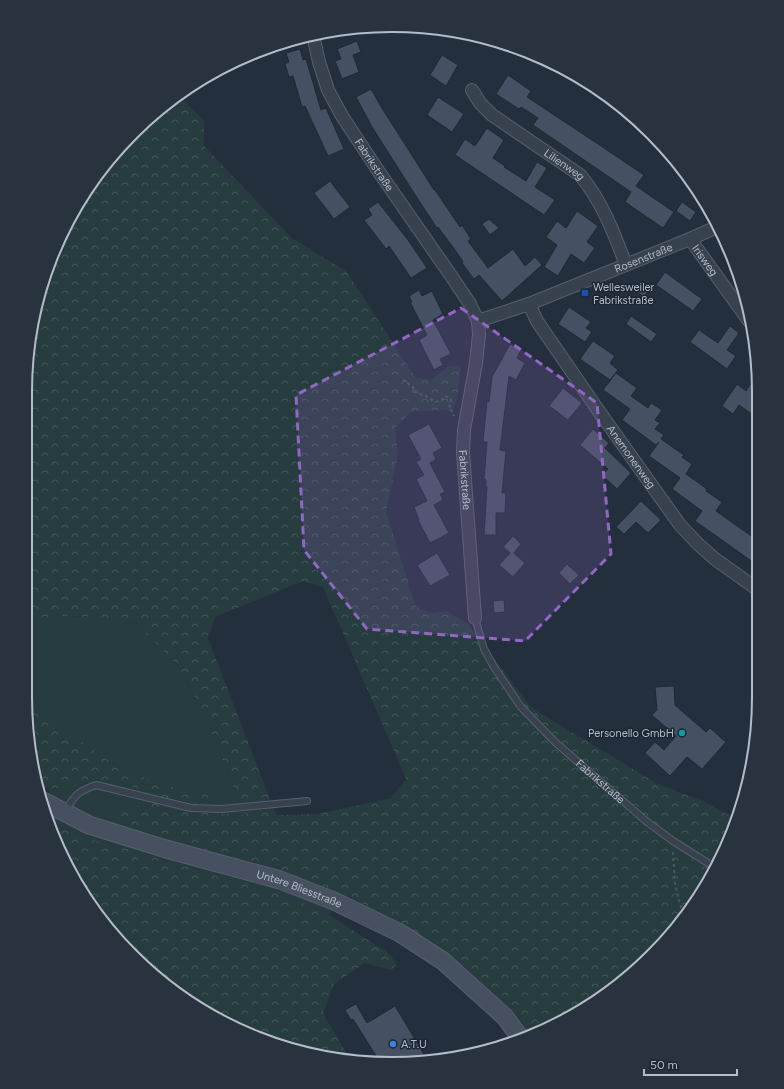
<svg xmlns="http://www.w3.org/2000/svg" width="784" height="1089" viewBox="0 0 784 1089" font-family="Figtree,sans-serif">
	<defs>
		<pattern id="forest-crowns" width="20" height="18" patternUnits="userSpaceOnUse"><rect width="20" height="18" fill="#263c3f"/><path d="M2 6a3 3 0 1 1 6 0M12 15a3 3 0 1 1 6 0" fill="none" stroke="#435659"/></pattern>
	</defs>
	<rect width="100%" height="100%" fill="#242f3e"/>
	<path fill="#263c3f" d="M56,616L101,617L135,622L177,665L207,721L245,815L212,813L211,795L182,790L153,781L118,767L76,738L40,709L25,690V622Z
		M89,783H112L153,792L145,804L114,810L281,874L340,895L329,915L298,901L251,884L156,856L92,840L51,823L46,810L49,789L65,788Z"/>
	<path fill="url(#forest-crowns)" fill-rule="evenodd" d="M179,95L204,121V146L292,238L347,272L415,377L431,380L450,365L461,368L456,404L451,410L412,411L395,428L398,456L386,512L416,607L432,613L447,611L468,624L532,708L656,783L705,802L736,819L721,859L683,921L634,973L533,1036L528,1037L448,955L281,874L112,819L114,810L145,804L153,792L112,783H89L65,788L49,789L37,784L25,690L40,709L76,738L118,767L153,781L182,790L211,795L212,813L245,815L207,721L177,665L135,622L101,617L56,616L25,622V392L32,320L74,208L150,116ZM303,581L323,587L406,779L391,798L317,814L276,815L208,638L215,617Z
		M51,823L92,840L156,856L251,884L298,901L329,915L387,952L397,964L391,970L365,963L334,984L323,1013L349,1058L321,1057L230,1026L150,973L87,901Z"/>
	<path fill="#455162" stroke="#1f2835" d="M357,41L361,52L353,55L359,72L342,79L335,61L341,59L337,49Z
		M300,49L303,60L306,59L321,110L326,108L344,149L328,156L305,106L302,107L293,76L289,77L285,64L289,62L286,53Z
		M442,55L458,65L446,86L430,75Z
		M508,75L531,91L527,97L598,144L644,175L636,186L674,212L663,228L625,202L631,192L533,125L538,118L521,107L519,109L496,94Z
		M371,89L380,105L434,190H435L460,227L462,225L471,239L468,241L488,268L513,249L525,266L535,257L542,265L502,301L479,275L474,279L462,263L463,262L460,257L438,227L437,228L421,204L372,127L356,97Z
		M438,97L464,114L452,132L427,115Z
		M487,128L504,140L493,158L505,166L504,167L526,181L537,162L547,168L535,187L555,200L544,215L455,155L465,139L475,146Z
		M330,181L350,207L334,219L314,193Z
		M378,202L408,240L427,268L411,278L389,246L386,249L364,220L372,215L368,209Z
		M682,202L696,212L690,221L676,211Z
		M577,211L598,226L587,242L595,248L584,263L571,254L558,276L544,267L557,245L546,237L557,221L566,228Z
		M489,219L499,228L490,235L482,224Z
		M665,272L702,299L693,311L656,285Z
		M640,282L650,289L644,297L634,290Z
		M419,290L422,296L432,291L443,314L433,320L451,354L440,359L443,365L434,370L419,340L427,335L410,302H412L409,296Z
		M569,307L591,322L586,328L592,332L585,342L558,324Z
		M631,316L657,334L651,342L626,324Z
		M730,326L739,333L727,350L736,356L727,369L690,342L699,330L718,343Z
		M593,341L615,356L610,363L618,370L610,380L580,359Z
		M510,344L521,350L517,358L525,363L516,380L509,376L500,450L506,451L502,493H506L505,513H496V535H484L487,487H486V480L484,479L487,442H483L487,401L489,402L492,377Z
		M616,373L637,388L631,396L648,408L651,403L662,410L655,420L660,423L655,429L664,435L661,439L684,455L682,457L692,464L686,474L707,489L706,491L722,502L716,511L757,540V565L695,521L702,511L672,489L680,478L649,456L659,442L656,445L622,420L630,409L603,390Z
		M756,376V417L739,405L733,414L722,406L737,384L746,391Z
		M563,388L582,403L568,420L549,406Z
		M429,424L442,448L433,453L436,459L430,463L445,492L440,494L443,500L434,505L449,533L430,543L418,520H419L414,507L427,501L416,479L424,475L416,462L421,459L408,435Z
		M593,429L609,443L605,448L631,473L617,489L602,475L608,469L580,445Z
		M641,501L661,520L648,533L636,522L624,534L616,527Z
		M513,536L521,544L514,553L525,563L513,577L499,565L510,553L503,547Z
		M437,553L450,575L430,586L417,565Z
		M567,564L579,575L570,584L559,573Z
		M504,600L505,612L494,613L493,601Z
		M674,686L675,705L706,732L710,728L726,742L702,769L687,757L670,776L645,753L655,742L664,750L676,736L652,715L657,710L655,687Z
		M356,1004L367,1023L395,1006L428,1061L378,1059L353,1019L351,1020L345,1010Z"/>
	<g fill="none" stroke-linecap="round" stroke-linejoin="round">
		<defs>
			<g id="service">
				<path id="s1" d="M475,618L484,649L494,667L521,707L555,742L646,821L673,841L716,868"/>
				<path d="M65,811C76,794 77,792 96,785L191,808L222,809L307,801"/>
			</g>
			<g id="minor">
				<path id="s2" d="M313,35L319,62L328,90L342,116L379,172L454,280L470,304L478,321L479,335L476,363L464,430L463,452L475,618"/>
				<path id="s3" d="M472,90L480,103L492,115L580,175C602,201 614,233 626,265"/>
				<path id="s4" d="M690,239L749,321"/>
				<path id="s5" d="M529,304L537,321L598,410L680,525L698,544L715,559L757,589"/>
				<path id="s6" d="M478,321L529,304L690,239L719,226"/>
			</g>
			<g id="secondary">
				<path id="s7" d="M41,800L89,825L166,849L280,880L334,901L400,933L443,961L505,1017L521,1039"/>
			</g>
		</defs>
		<use href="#service" stroke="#565f6c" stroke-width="8"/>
		<use href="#minor" stroke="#565f6c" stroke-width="14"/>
		<use href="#secondary" stroke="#565f6c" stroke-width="19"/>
		<path stroke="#44595c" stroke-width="2" stroke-dasharray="3 3" stroke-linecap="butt" d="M403,380L408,382L409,385L413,387L414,392L426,396L435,402L442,400L446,396L451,399L449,409L452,411L454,416
			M673,852L675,884L684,919"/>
		<use href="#service" stroke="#38414e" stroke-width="6"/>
		<use href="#minor" stroke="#38414e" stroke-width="12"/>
		<use href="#secondary" stroke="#465061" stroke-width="17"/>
	</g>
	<path fill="#9266c3" fill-opacity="0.2" stroke="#9266c3" stroke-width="3" stroke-dasharray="8 5" stroke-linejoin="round" d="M461,308L597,403L611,554L525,641L367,629L304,550L296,395Z"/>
	<rect fill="#1a4fb4" stroke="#1d2633" stroke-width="1.5" x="581" y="289" width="8" height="8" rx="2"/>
	<circle fill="#0f9aa8" stroke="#1d2633" stroke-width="1.5" cx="682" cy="733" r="4"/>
	<circle fill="#3f7fe0" stroke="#1d2633" stroke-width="1.5" cx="393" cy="1044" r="4"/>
	<g text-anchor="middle" stroke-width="3" stroke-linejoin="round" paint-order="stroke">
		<g font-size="11" fill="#b4bcc9" stroke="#1d2633">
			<text dy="4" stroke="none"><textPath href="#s2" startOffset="145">Fabrikstraße</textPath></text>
			<text dy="4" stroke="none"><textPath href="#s3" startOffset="120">Lilienweg</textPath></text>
			<text dy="4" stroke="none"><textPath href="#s6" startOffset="177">Rosenstraße</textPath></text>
			<text dy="4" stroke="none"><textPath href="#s4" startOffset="26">Irisweg</textPath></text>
			<text dy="4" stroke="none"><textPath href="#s5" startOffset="184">Anemonenweg</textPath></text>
			<text dy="4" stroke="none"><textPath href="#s2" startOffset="493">Fabrikstraße</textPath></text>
			<text dy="4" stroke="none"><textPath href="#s1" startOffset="210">Fabrikstraße</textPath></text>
			<text dy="4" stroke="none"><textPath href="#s7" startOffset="274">Untere Bliesstraße</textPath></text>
		</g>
		<g font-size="11" fill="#b4bcc9" stroke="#1d2633" text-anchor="start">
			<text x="593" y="291">Wellesweiler<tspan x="593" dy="13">Fabrikstraße</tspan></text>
			<text x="674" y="737" text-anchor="end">Personello GmbH</text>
			<text x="401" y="1048">A.T.U</text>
		</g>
	</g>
	<path d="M0 0H784V1089H0ZM392 32H392A360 360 0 0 1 752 392V697A360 360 0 0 1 392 1057H392A360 360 0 0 1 32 697V392A360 360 0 0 1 392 32Z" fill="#29323f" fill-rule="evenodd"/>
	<path fill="none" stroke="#b4bcc9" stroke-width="2" d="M392 32H392A360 360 0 0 1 752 392V697A360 360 0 0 1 392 1057H392A360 360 0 0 1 32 697V392A360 360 0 0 1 392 32Z"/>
	<path d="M644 1069v6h93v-6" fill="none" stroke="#b4bcc9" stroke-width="2"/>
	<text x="650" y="1069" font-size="12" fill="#b4bcc9" stroke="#1d2633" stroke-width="3" paint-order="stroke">50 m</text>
</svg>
